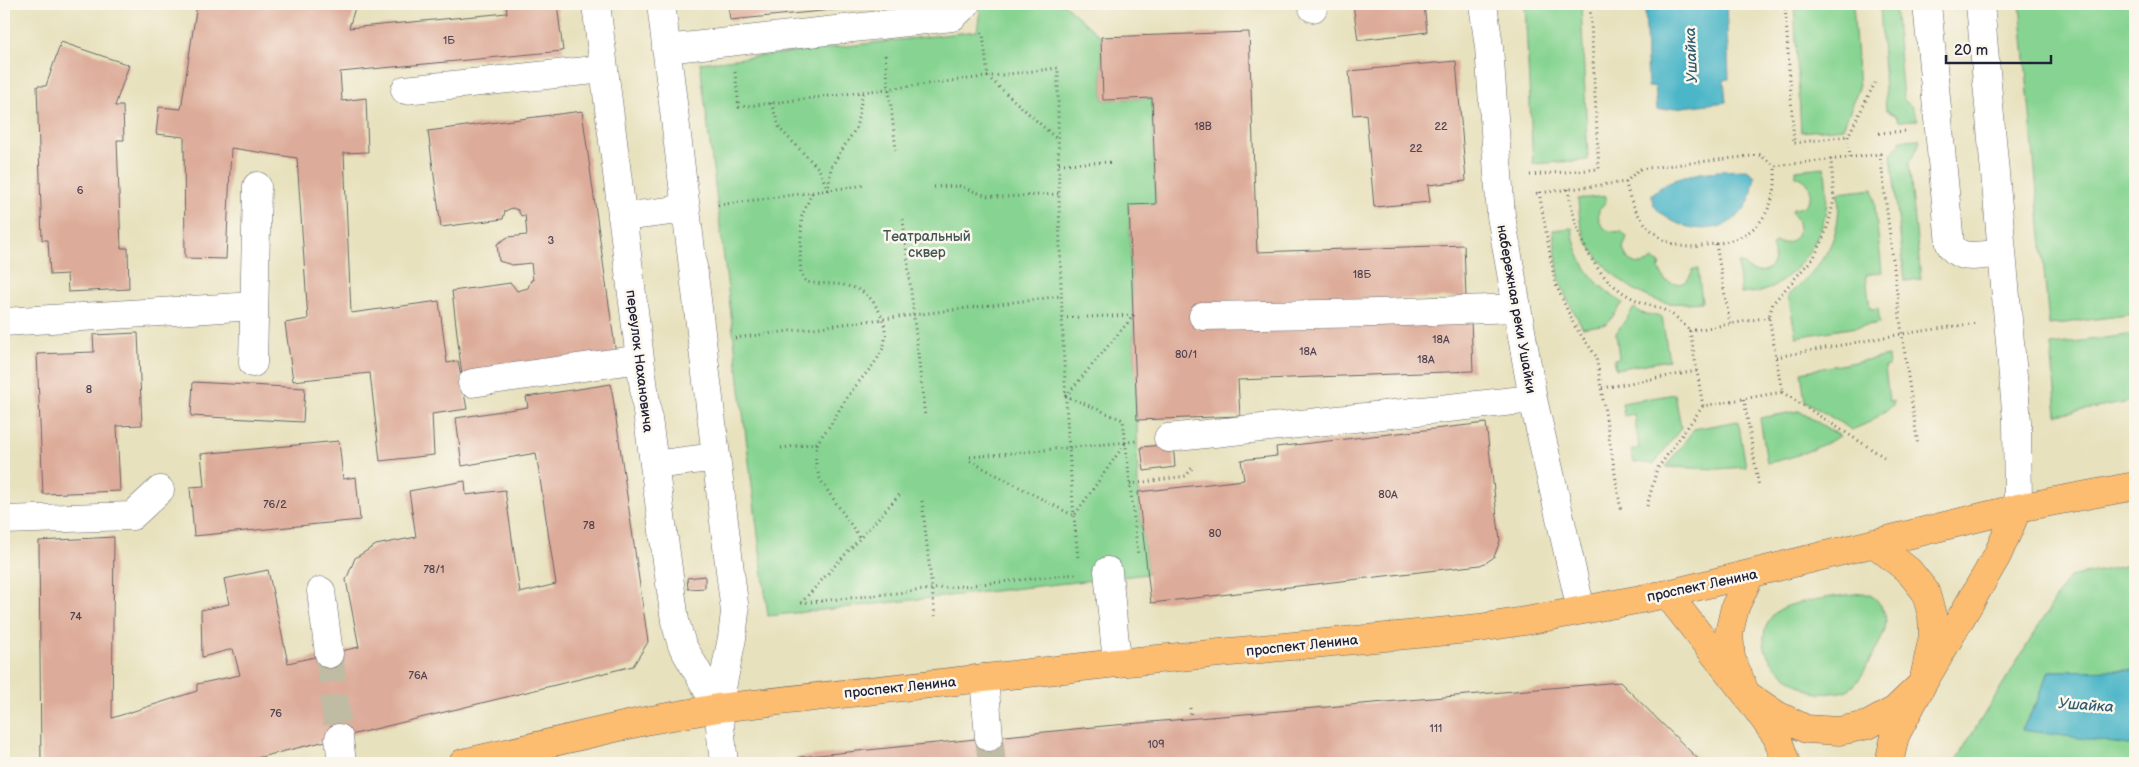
<svg xmlns="http://www.w3.org/2000/svg" width="2139" height="767" viewBox="0 0 2139 767" font-family="'Balsamiq Sans',sans-serif">
	<rect width="100%" height="100%" fill="#fbf7ec"/>
	<filter id="ink" filterUnits="userSpaceOnUse"><feTurbulence type="fractalNoise" baseFrequency=".02" numOctaves="2"/><feDisplacementMap in="SourceGraphic" scale="10" xChannelSelector="R" yChannelSelector="G"/><feConvolveMatrix kernelMatrix="1 2 1 2 8 2 1 2 1" color-interpolation-filters="sRGB"/></filter>
	<filter id="wash" filterUnits="userSpaceOnUse"><feTurbulence type="fractalNoise" baseFrequency=".0096" numOctaves="4" result="noise"/><feDisplacementMap in="SourceGraphic" scale="20" xChannelSelector="R" yChannelSelector="G"/><feGaussianBlur stdDeviation="1.12" result="paint"/><feColorMatrix in="noise" values="0 0 0 0 0 0 0 0 0 0 0 0 0 0 0 0 0 1.4 0 .05"/><feComposite in="paint" operator="in"/></filter>
	<g filter="url(#wash)">
		<rect width="100%" height="100%" fill="#e7e1bd"/>
		<path fill="#87d492" stroke="#547b66" d="M981,4H1064L1101,37L1103,100L1152,98L1156,204L1129,206L1137,420L1138,492L1148,574L768,616L700,63L977,31Z
			M1525,4H1581L1588,160L1533,164Z
			M1794,4H1853L1859,88L1843,128L1801,132Z
			M1880,4H1895L1903,99L1912,107L1918,120L1899,121L1896,116L1886,110Z
			M2020,4H2135V314L2049,325Z
			M1920,139L1917,149L1909,163L1921,279L1905,281L1891,154L1899,145L1901,140Z
			M1824,167C1827,183 1828,200 1825,216C1818,245 1793,281 1763,291C1756,293 1748,293 1741,294L1738,263H1742C1756,282 1782,268 1772,247L1775,242C1795,249 1807,227 1792,213L1793,209C1815,208 1817,182 1796,176V170Z
			M1873,189L1882,272L1866,275L1870,309L1878,308L1880,323L1796,337L1788,295C1822,266 1843,239 1838,193Z
			M1606,196V201L1599,210C1596,224 1607,235 1621,231L1627,237L1623,248C1626,263 1640,269 1653,259L1660,263L1659,269L1664,279C1677,288 1689,284 1693,269H1698L1702,302C1688,303 1673,305 1659,301C1629,292 1592,261 1582,229C1579,220 1579,209 1578,199Z
			M1572,228C1577,264 1593,283 1623,303L1607,324L1583,328L1566,297L1559,278L1553,230Z
			M1634,308L1641,313L1662,317L1669,360L1616,369L1614,359L1619,358L1616,333Z
			M2135,334V401L2057,415L2051,345Z
			M1888,356L1889,366L1885,367L1889,401H1893L1894,404L1872,421L1852,430L1805,401L1801,372Z
			M1675,394L1681,428L1654,464L1634,462L1631,450L1639,448L1634,414L1624,416L1622,403Z
			M1799,411L1840,436C1816,449 1794,458 1767,463L1760,418Z
			M1738,421L1746,467L1718,469L1666,467L1694,429Z
			M2135,564V670L2049,671L2037,702L2022,729L2129,745L2135,744V763H1956V760L2069,577Z
			M1863,593C1872,595 1876,598 1881,606C1893,624 1880,641 1871,658C1865,669 1860,683 1849,689C1842,693 1827,694 1819,693C1804,692 1775,669 1768,656C1760,640 1764,618 1781,609C1794,601 1846,595 1863,593Z"/>
		<path fill="#4bb6c8" stroke="#366c82" d="M1645,4H1726L1729,79L1724,80L1726,102L1657,110L1655,86L1648,87Z
			M1747,170L1755,176C1753,185 1752,197 1746,206C1728,236 1686,234 1662,214C1655,208 1651,203 1652,194C1678,171 1714,171 1747,170Z
			M2135,670V744L2129,745L2022,730L2037,702L2049,671Z"/>
		<g id="blocks">
			<path fill="#ddab99" d="M197,4H356L349,28L507,13L506,4H557L563,51L340,72L342,101L366,98L368,152L344,153L351,313L439,301L447,363L458,361L467,409L432,414L434,455L380,461L370,373L293,381L285,323L308,319L297,158L231,148L226,259L185,258L184,137L156,134L159,107L181,109Z
				M728,4H883V5L730,20Z
				M1353,4H1424L1427,32L1358,40Z
				M1249,32L1257,252L1464,245L1466,297L1195,305L1196,328L1471,319L1473,371L1238,380L1240,416L1137,420L1129,205L1156,204L1152,98L1103,100L1101,37Z
				M61,42L129,65L115,106H123L124,140H117L121,248H128L129,289L68,292L67,274L50,275L48,240H42L37,86H46Z
				M1456,61L1466,181L1428,185L1430,202L1374,207L1366,114L1353,115L1349,71Z
				M582,111L616,355L462,376L452,291L511,283L517,291L528,288L531,280H533L531,263L512,265L499,261L497,244L508,237L527,235L525,215L521,216L518,210L512,208L505,211L503,219L441,227L428,131Z
				M138,333L142,425L117,426L120,491L43,494L37,354L94,352L93,335Z
				M193,382L305,388L303,422L191,416Z
				M611,384L648,642L633,666L236,763H41L39,541L114,537L112,718L197,691V684L240,675L233,649L202,657L201,610L229,604L224,579L268,570L288,663L359,647L346,580L355,558L376,545L416,537L409,491L465,481L466,495L505,490L520,593L556,584L536,453L462,466L456,418L528,407L526,397Z
				M1486,423L1500,541L1494,557L1487,562L1480,565L1151,603L1138,492L1244,480L1241,460L1277,456L1276,447Z
				M339,441L343,479L356,477L360,520L194,536L190,487L204,486L201,454Z
				M1173,444L1175,467L1144,471L1141,447Z
				M705,576V588L688,589L687,578Z
				M1620,682L1702,763H791L799,757L1104,726Z"/>
		</g>
	</g>
	<g filter="url(#ink)">
		<use href="#blocks" fill-opacity="0" stroke="#676568" stroke-width="1"/>
		<g fill="none" stroke-linecap="round" stroke-linejoin="round">
			<path stroke="#c0bba3" stroke-width="28" stroke-dasharray="28 14" stroke-linecap="butt" d="M329,654L339,738
				M989,737L992,763"/>
			<defs>
				<path id="minor" d="M596,4L640,359L675,621L682,645L718,708
					M661,4L735,612L732,638L718,708L724,763
					M1312,4L1313,8
					M1483,4L1489,47L1501,216L1533,399L1581,610
					M1927,4L1950,244C1960,263 1984,254 2001,253
					M1980,4L2017,421L2018,508
					M666,49L952,17L966,4
					M405,90L604,69
					M622,217L686,209
					M1203,316L1378,313L1517,308
					M4,322L254,306
					M253,363L257,186
					M472,383L640,359
					M1168,438L1533,399
					M654,465L716,457
					M4,520L132,516L160,490
					M1108,571L1117,663
					M321,591L329,654
					M984,678L989,737
					M339,738L342,763"/>
				<path id="major" d="M1750,575L1735,607L1729,633L1731,658L1746,694L1777,715L1806,729L1839,731L1868,725L1895,710L1923,683L1933,636L1932,615L1925,591L1909,571L1874,543
					M1667,594L1746,694L1777,737L1786,763
					M463,763L645,721L718,708L1117,663L1479,628L1531,620L1667,594L2018,508L2135,486
					M1889,763L1895,736L1923,683L1997,556L2018,508"/>
			</defs>
			<use href="#minor" stroke="#676568" stroke-width="29"/>
			<use href="#major" stroke="#676568" stroke-width="29"/>
			<path stroke="#676568" stroke-width="3" stroke-dasharray="1 4" stroke-linecap="butt" d="M1785,4L1794,143L1848,136
				M981,33L983,34L988,77L1058,140
				M885,55L896,150
				M735,72L739,107L1058,68C1058,232 1062,396 1078,559
				M771,103L780,129L819,169L828,190
				M1879,133L1906,131
				M1850,157L1848,136L1875,83
				M1059,164L1114,162
				M1530,175L1599,169L1590,4
				M1626,182C1630,209 1650,238 1677,245C1687,248 1697,247 1707,245C1741,241 1763,230 1773,196C1776,187 1775,175 1775,166
				M934,187L959,186L987,196L1002,197L1059,194
				M1568,189C1576,234 1591,277 1634,299C1646,305 1662,307 1673,315C1679,319 1685,326 1690,331
				M828,191L831,167L856,128L863,92
				M1539,192L1555,283L1574,325L1596,356L1621,511
				M812,193L802,216L800,259L801,273L806,282C822,285 836,282 851,287C867,292 871,298 879,311C897,347 873,363 854,388C845,400 838,412 831,424C827,430 820,437 818,443C813,455 816,470 821,481L860,538
				M1531,194L1626,182L1639,169L1760,155L1775,166L1880,154L1902,334L1918,446
				M718,205L866,185
				M903,219L925,417
				M1716,244L1730,324
				M1134,315L1066,396L1123,420L1138,556
				M1769,317L1690,331L1703,406L1782,392L1769,317L1773,303L1814,257L1822,242L1829,222L1834,199L1831,159
				M1062,318L1133,315
				M735,338L1061,296
				M1776,357L1902,334L1977,323
				M1602,388L1697,371
				M1782,392L1884,457
				M1744,399L1759,487
				M781,448L818,443
				M970,457L1138,441
				M970,461L1074,516L1126,442
				M1130,484L1186,476L1192,468
				M922,501L935,616
				M1647,506L1657,469L1703,406
				M801,603L1076,574
				M801,603L902,492
				M1190,708L1191,718"/>
			<use href="#minor" stroke="#fff" stroke-width="28"/>
			<use href="#major" stroke="#fcbd6f" stroke-width="28"/>
		</g>
	</g>
	<g text-anchor="middle" stroke-width="5" stroke-linejoin="round" paint-order="stroke">
		<g font-size="11" fill="#514452">
			<text x="449" y="44">1Б</text>
			<text x="1203" y="130">18В</text>
			<text x="1441" y="130">22</text>
			<text x="1416" y="152">22</text>
			<text x="80" y="194">6</text>
			<text x="551" y="244">3</text>
			<text x="1362" y="278">18Б</text>
			<text x="1441" y="343">18А</text>
			<text x="1308" y="355">18А</text>
			<text x="1186" y="358">80/1</text>
			<text x="1426" y="363">18А</text>
			<text x="89" y="393">8</text>
			<text x="1388" y="498">80А</text>
			<text x="275" y="508">76/2</text>
			<text x="589" y="529">78</text>
			<text x="1215" y="537">80</text>
			<text x="434" y="573">78/1</text>
			<text x="76" y="620">74</text>
			<text x="418" y="679">76А</text>
			<text x="276" y="717">76</text>
			<text x="1436" y="732">111</text>
			<text x="1156" y="748">109</text>
		</g>
		<g font-size="14" fill="#405755" stroke="#fbf7ec">
			<text x="927" y="241">Театральный<tspan x="927" dy="16">сквер</tspan></text>
		</g>
		<g font-size="14" fill="#22223b" stroke="#fbf7ec">
			<text transform="translate(1517 309) rotate(80)" y="5">набережная реки Ушайки</text>
			<text transform="translate(640 361) rotate(83)" y="5">переулок Нахановича</text>
			<text transform="translate(1702 585) rotate(-12)" y="5">проспект Ленина</text>
			<text transform="translate(1302 645) rotate(-6)" y="5">проспект Ленина</text>
			<text transform="translate(900 687) rotate(-6)" y="5">проспект Ленина</text>
		</g>
		<g font-size="15" font-style="italic" fill="#325d73" stroke="#fbf7ec">
			<text transform="translate(1691 55) rotate(-92)" y="5">Ушайка</text>
			<text transform="translate(2086 705) rotate(4)" y="5">Ушайка</text>
		</g>
	</g>
	<rect width="2139" height="767" fill="none" stroke="#fbf7ec" stroke-width="20"/>
	<path d="M1946 55v8h105v-8" fill="none" stroke="#22223b" stroke-width="2.5"/>
	<text x="1954" y="55" font-size="15" fill="#22223b" stroke="#fbf7ec" stroke-width="4" paint-order="stroke">20 m</text>
</svg>
